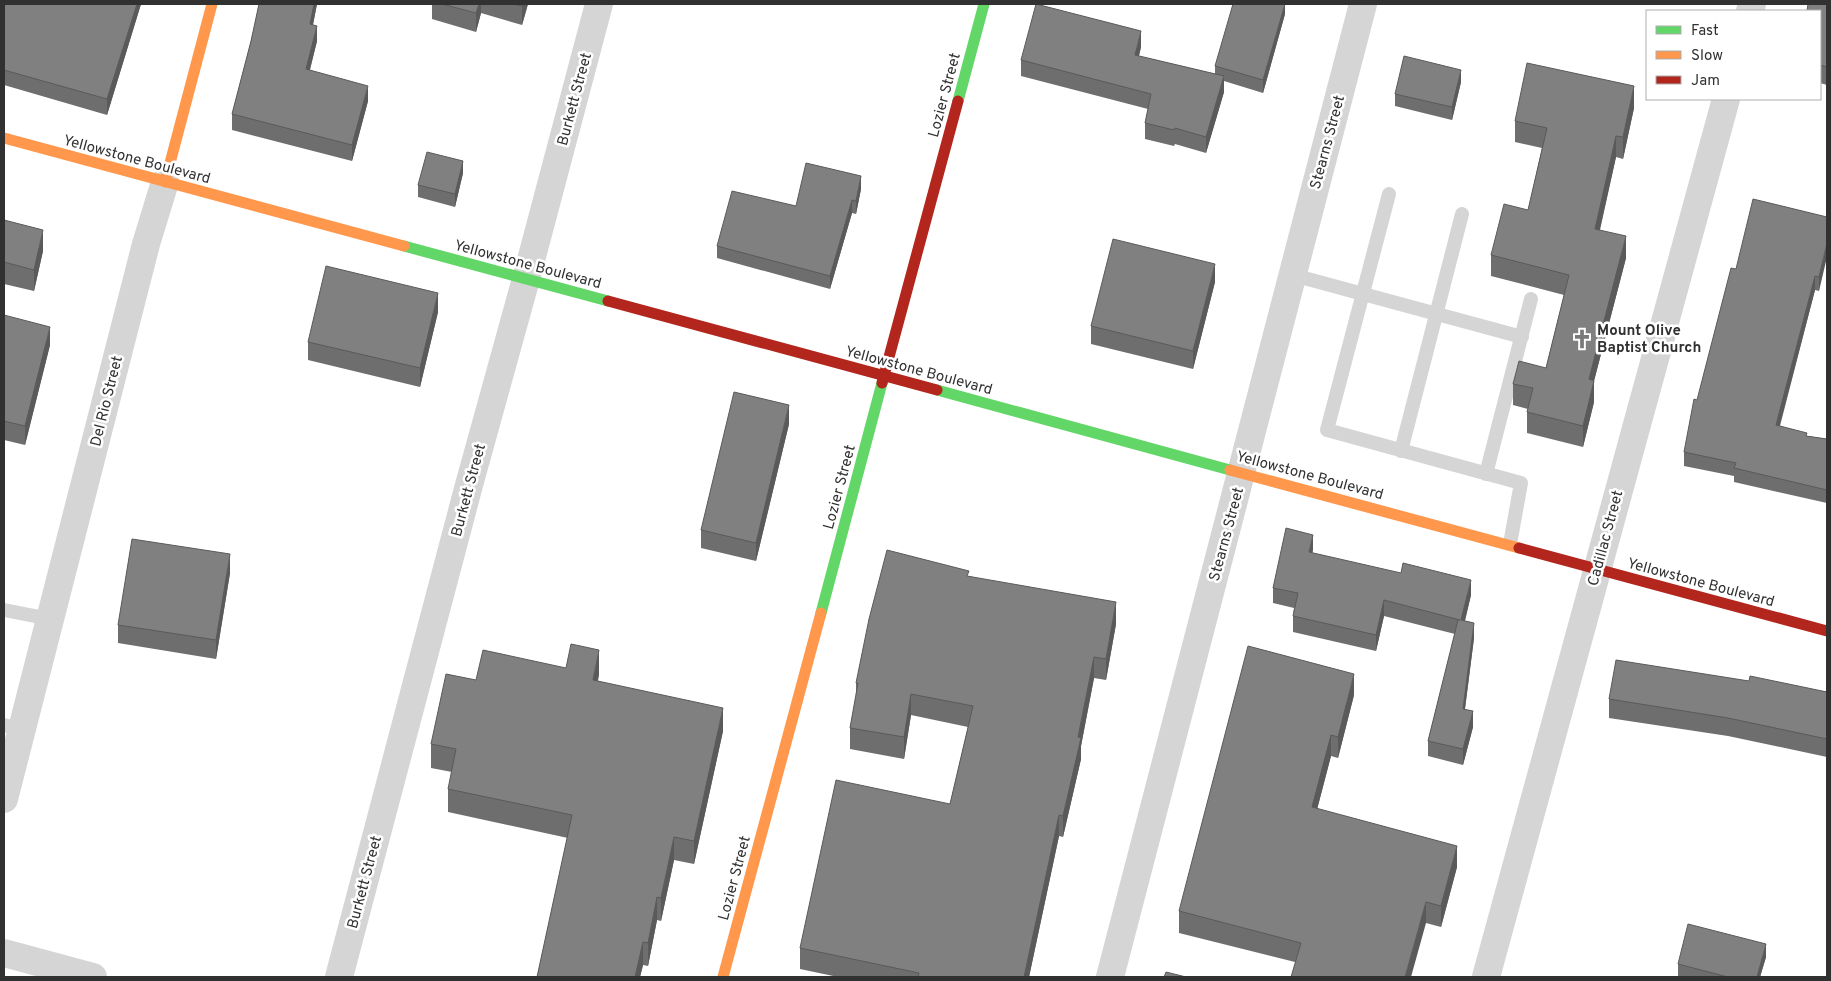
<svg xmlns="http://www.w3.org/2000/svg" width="1831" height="981" viewBox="0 0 1831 981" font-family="Overpass,sans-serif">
	<rect width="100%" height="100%" fill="#fff"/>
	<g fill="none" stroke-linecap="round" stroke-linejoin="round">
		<path stroke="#d5d5d5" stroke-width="14" d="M1389,194L1327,430L1521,483L1510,544
			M1293,275L1522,337
			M1401,451L1462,214
			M1486,474L1531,299
			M4,610L50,619
			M4,725L22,730"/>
		<path stroke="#d5d5d5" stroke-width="28" d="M1750,11L1752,4
			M4,799L146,244L165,182
			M4,953L93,977
			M339,977L469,485L526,279L599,4
			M1110,977L1363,4
			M1486,977L1726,99"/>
		<path stroke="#63d668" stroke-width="11" d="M958,101L984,4
			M404,246L608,301
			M937,390L1230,470
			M821,613L882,383"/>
		<path stroke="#ff974d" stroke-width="11" d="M4,138L404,246
			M165,182L212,4
			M1230,470L1519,548
			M723,977L821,613"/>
		<path stroke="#b3261e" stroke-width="11" d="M608,301L937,390
			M882,383L958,101
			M1519,548L1827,631"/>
	</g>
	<path fill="#6e6e6e" d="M4,4H141L107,115L4,85Z
		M259,4H317L313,25L317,41L310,70L368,101L352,161L232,130V114L251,41Z
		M432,4H528L522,25L481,13L476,32L432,19Z
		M1285,4V14L1263,93L1224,81V92L1206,153L1175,144L1174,146L1145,139V123L1148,109L1021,76V60L1141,47L1139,56L1215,74V66Z
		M1827,4V85L1820,83V11Z
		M1461,82L1452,120L1395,106V94Z
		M1634,108L1623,159L1616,157L1600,230L1626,258L1594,381V402L1583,447L1527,433V412L1528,409L1513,405V384L1546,368L1564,295L1491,276V255L1528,210L1542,148L1515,142V121Z
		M463,173L455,207L418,197V185Z
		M861,189L856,214L852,213L830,289L717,258V246L796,206Z
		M1827,217L1819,291L1815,290L1780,426L1807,436L1827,439V503L1734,482V476L1684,466V452L1736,269Z
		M4,220L43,251L34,291L4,284Z
		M1215,282L1193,369L1091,344V326Z
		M438,312L420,387L308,360V342Z
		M4,315L50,345L25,445L4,440Z
		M789,424L756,561L701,548V530Z
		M1313,550L1312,553L1471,595L1465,621L1474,638L1465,709L1473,727L1463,765L1428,756V741L1455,634L1384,616L1376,651L1293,632V616L1294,608L1273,603V588Z
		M230,573L216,659L118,643V625Z
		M969,576L1116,624L1106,680L1094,678L1081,746V759L1063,837L1059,836L1029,977H838L800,969V948L950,804L968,727L911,715L904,759L850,749V728L856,696V683Z
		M566,668L599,674L598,681L723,731L694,864L674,860L661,921L657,920L648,966L643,965L640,977H537L568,838L448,812V789L452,772L431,768V744Z
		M1749,681L1827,692V757L1728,736L1609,718V699Z
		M1354,695L1338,758L1331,756L1317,809L1457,867L1441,927L1426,923L1295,962L1179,933V911Z
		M1766,957L1760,977H1678V964Z"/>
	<path fill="#5a5a5a" d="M137,4H141L107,115V99Z
		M314,4H317L310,39V24Z
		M479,4H481V13L476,32V13Z
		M522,4H528L522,25Z
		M1285,4V14L1263,93V80Z
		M317,26V41L306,84V69Z
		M1141,31V47L1135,71V55Z
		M1461,70V82L1452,120V107Z
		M1224,76V92L1206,153V137Z
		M368,86V101L352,161V145Z
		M1634,86V108L1623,159V137Z
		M1616,136V157L1595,250V229Z
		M463,161V173L455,207V194Z
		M861,176V189L856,214V201Z
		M852,200V213L830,289V276Z
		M43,230V251L34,291V270Z
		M1626,236V258L1594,381V402L1583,447V426L1589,379Z
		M1827,243V257L1819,291V277Z
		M1215,264V282L1193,369V351Z
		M1815,276V290L1776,439V425Z
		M438,293V312L420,387V368Z
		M50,327V345L25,445V426Z
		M789,405V424L756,561V543Z
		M1313,535V550L1309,568V552Z
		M230,554V573L216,659V640Z
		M1471,580V595L1461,636V620Z
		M1384,600V616L1376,651V635Z
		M1116,602V624L1106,680V659Z
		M1474,623V638L1463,724V709Z
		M599,650V674L593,704V680Z
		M1094,657V678L1081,746V759L1063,837V816Z
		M1354,674V695L1338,758V737Z
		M911,694V715L904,759V737Z
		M723,708V731L694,864V841Z
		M1473,711V727L1463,765V749Z
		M1331,735V756L1312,829V807Z
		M1059,815V836L1029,977H1024Z
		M674,837V860L661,921V898Z
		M1457,846V867L1441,927V906Z
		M657,897V920L648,966V943Z
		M1426,902V923L1411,977H1405Z
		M643,942V965L640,977H635Z
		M1766,944V957L1760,977H1757Z"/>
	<path fill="#808080" stroke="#5a5a5a" d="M4,4H137L107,99L4,70Z
		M259,4H314L310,24L317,26L306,69L368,86L352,145L232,114L251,41Z
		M442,4H479L476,13Z
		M513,4H522V6Z
		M1036,4L1141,31L1135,55L1224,76L1206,137L1175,128L1174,130L1145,123L1151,94L1021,60Z
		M1233,4H1285L1263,80L1215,66Z
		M1808,4H1827V67L1820,65V11H1807Z
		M1404,56L1461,70L1452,107L1395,94Z
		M1527,63L1634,86L1623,137L1616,136L1595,229L1626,236L1589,379L1594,381L1583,426L1527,412L1533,388L1513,384L1519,361L1546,368L1569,275L1491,255L1504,204L1528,210L1547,128L1515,121Z
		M427,152L463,161L455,194L418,185Z
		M806,163L861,176L856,201L852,200L830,276L717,246L732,191L796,206Z
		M1753,199L1827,217V243L1819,277L1815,276L1776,425L1807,433L1806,436L1827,439V490L1734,468L1736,463L1684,452L1694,399L1697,400L1731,268L1736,269Z
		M4,220L43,230L34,270L4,262Z
		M1113,239L1215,264L1193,351L1091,326Z
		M326,266L438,293L420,368L308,342Z
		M4,315L50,327L25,426L4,421Z
		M734,392L789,405L756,543L701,530Z
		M1286,528L1313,535L1309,552L1401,573L1403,563L1471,580L1461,620L1474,623L1463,709L1473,711L1463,749L1428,741L1458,620H1460L1384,600L1376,635L1293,616L1298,593L1273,588Z
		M132,539L230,554L216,640L118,625Z
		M887,550L969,571L967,576L1116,602L1106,659L1094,657L1078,737L1081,738L1063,816L1059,815L1024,977H918L919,973L800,948L836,780L950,804L973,706L911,694L904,737L850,728L858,683H856L869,619Z
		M571,644L599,650L593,680L723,708L694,841L674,837L661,898L657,897L648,943L643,942L635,977H537L572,815L448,789L456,749L431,744L446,674L476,680L483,650L566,668Z
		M1248,646L1354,674L1338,737L1331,735L1312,807L1457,846L1441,906L1426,902L1405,977H1291L1301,943L1179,911Z
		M1616,660L1749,681L1750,676L1827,692V739L1728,718L1609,699Z
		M1688,924L1766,944L1757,977H1728L1678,964Z
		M1166,972L1186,977H1164Z"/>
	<defs>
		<symbol id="church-bare" viewBox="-9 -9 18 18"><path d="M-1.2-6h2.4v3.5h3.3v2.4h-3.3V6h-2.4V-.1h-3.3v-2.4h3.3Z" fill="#797979" stroke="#fff" stroke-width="2.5" paint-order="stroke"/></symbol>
	</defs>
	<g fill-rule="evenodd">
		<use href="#church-bare" x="1568" y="325" width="28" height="28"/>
	</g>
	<g text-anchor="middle" stroke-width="5" stroke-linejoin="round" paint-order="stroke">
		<g font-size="15" fill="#313131" stroke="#fff">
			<text transform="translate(944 95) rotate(-75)" y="5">Lozier Street</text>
			<text transform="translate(574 99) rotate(-75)" y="5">Burkett Street</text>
			<text transform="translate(1327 142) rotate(-75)" y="5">Stearns Street</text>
			<text transform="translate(137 159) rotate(15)" y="5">Yellowstone Boulevard</text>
			<text transform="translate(528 264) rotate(15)" y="5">Yellowstone Boulevard</text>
			<text transform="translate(919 370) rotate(15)" y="5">Yellowstone Boulevard</text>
			<text transform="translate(106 401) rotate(-76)" y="5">Del Rio Street</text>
			<text transform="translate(1310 475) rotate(15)" y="5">Yellowstone Boulevard</text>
			<text transform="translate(839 487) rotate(-75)" y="5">Lozier Street</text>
			<text transform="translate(468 490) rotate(-75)" y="5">Burkett Street</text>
			<text transform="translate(1226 534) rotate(-75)" y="5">Stearns Street</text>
			<text transform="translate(1605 538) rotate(-75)" y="5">Cadillac Street</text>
			<text transform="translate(1701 582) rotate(15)" y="5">Yellowstone Boulevard</text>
			<text transform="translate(734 878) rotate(-75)" y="5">Lozier Street</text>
			<text transform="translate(364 882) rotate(-75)" y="5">Burkett Street</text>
		</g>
		<g font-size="15" font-weight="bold" fill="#313131" stroke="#fff" text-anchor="start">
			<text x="1597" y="335">Mount Olive<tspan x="1597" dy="17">Baptist Church</tspan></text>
		</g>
	</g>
	<rect width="1831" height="981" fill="none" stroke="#313131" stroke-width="10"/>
	<rect x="1646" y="10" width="175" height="90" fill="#ffffff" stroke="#adadad"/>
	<rect x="1656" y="26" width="25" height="8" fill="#63d668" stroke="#adadad"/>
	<text x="1691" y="35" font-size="15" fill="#313131">Fast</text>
	<rect x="1656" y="51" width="25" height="8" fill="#ff974d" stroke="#adadad"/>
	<text x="1691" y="60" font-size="15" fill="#313131">Slow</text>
	<rect x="1656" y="76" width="25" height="8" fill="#b3261e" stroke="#adadad"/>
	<text x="1691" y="85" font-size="15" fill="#313131">Jam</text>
</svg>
